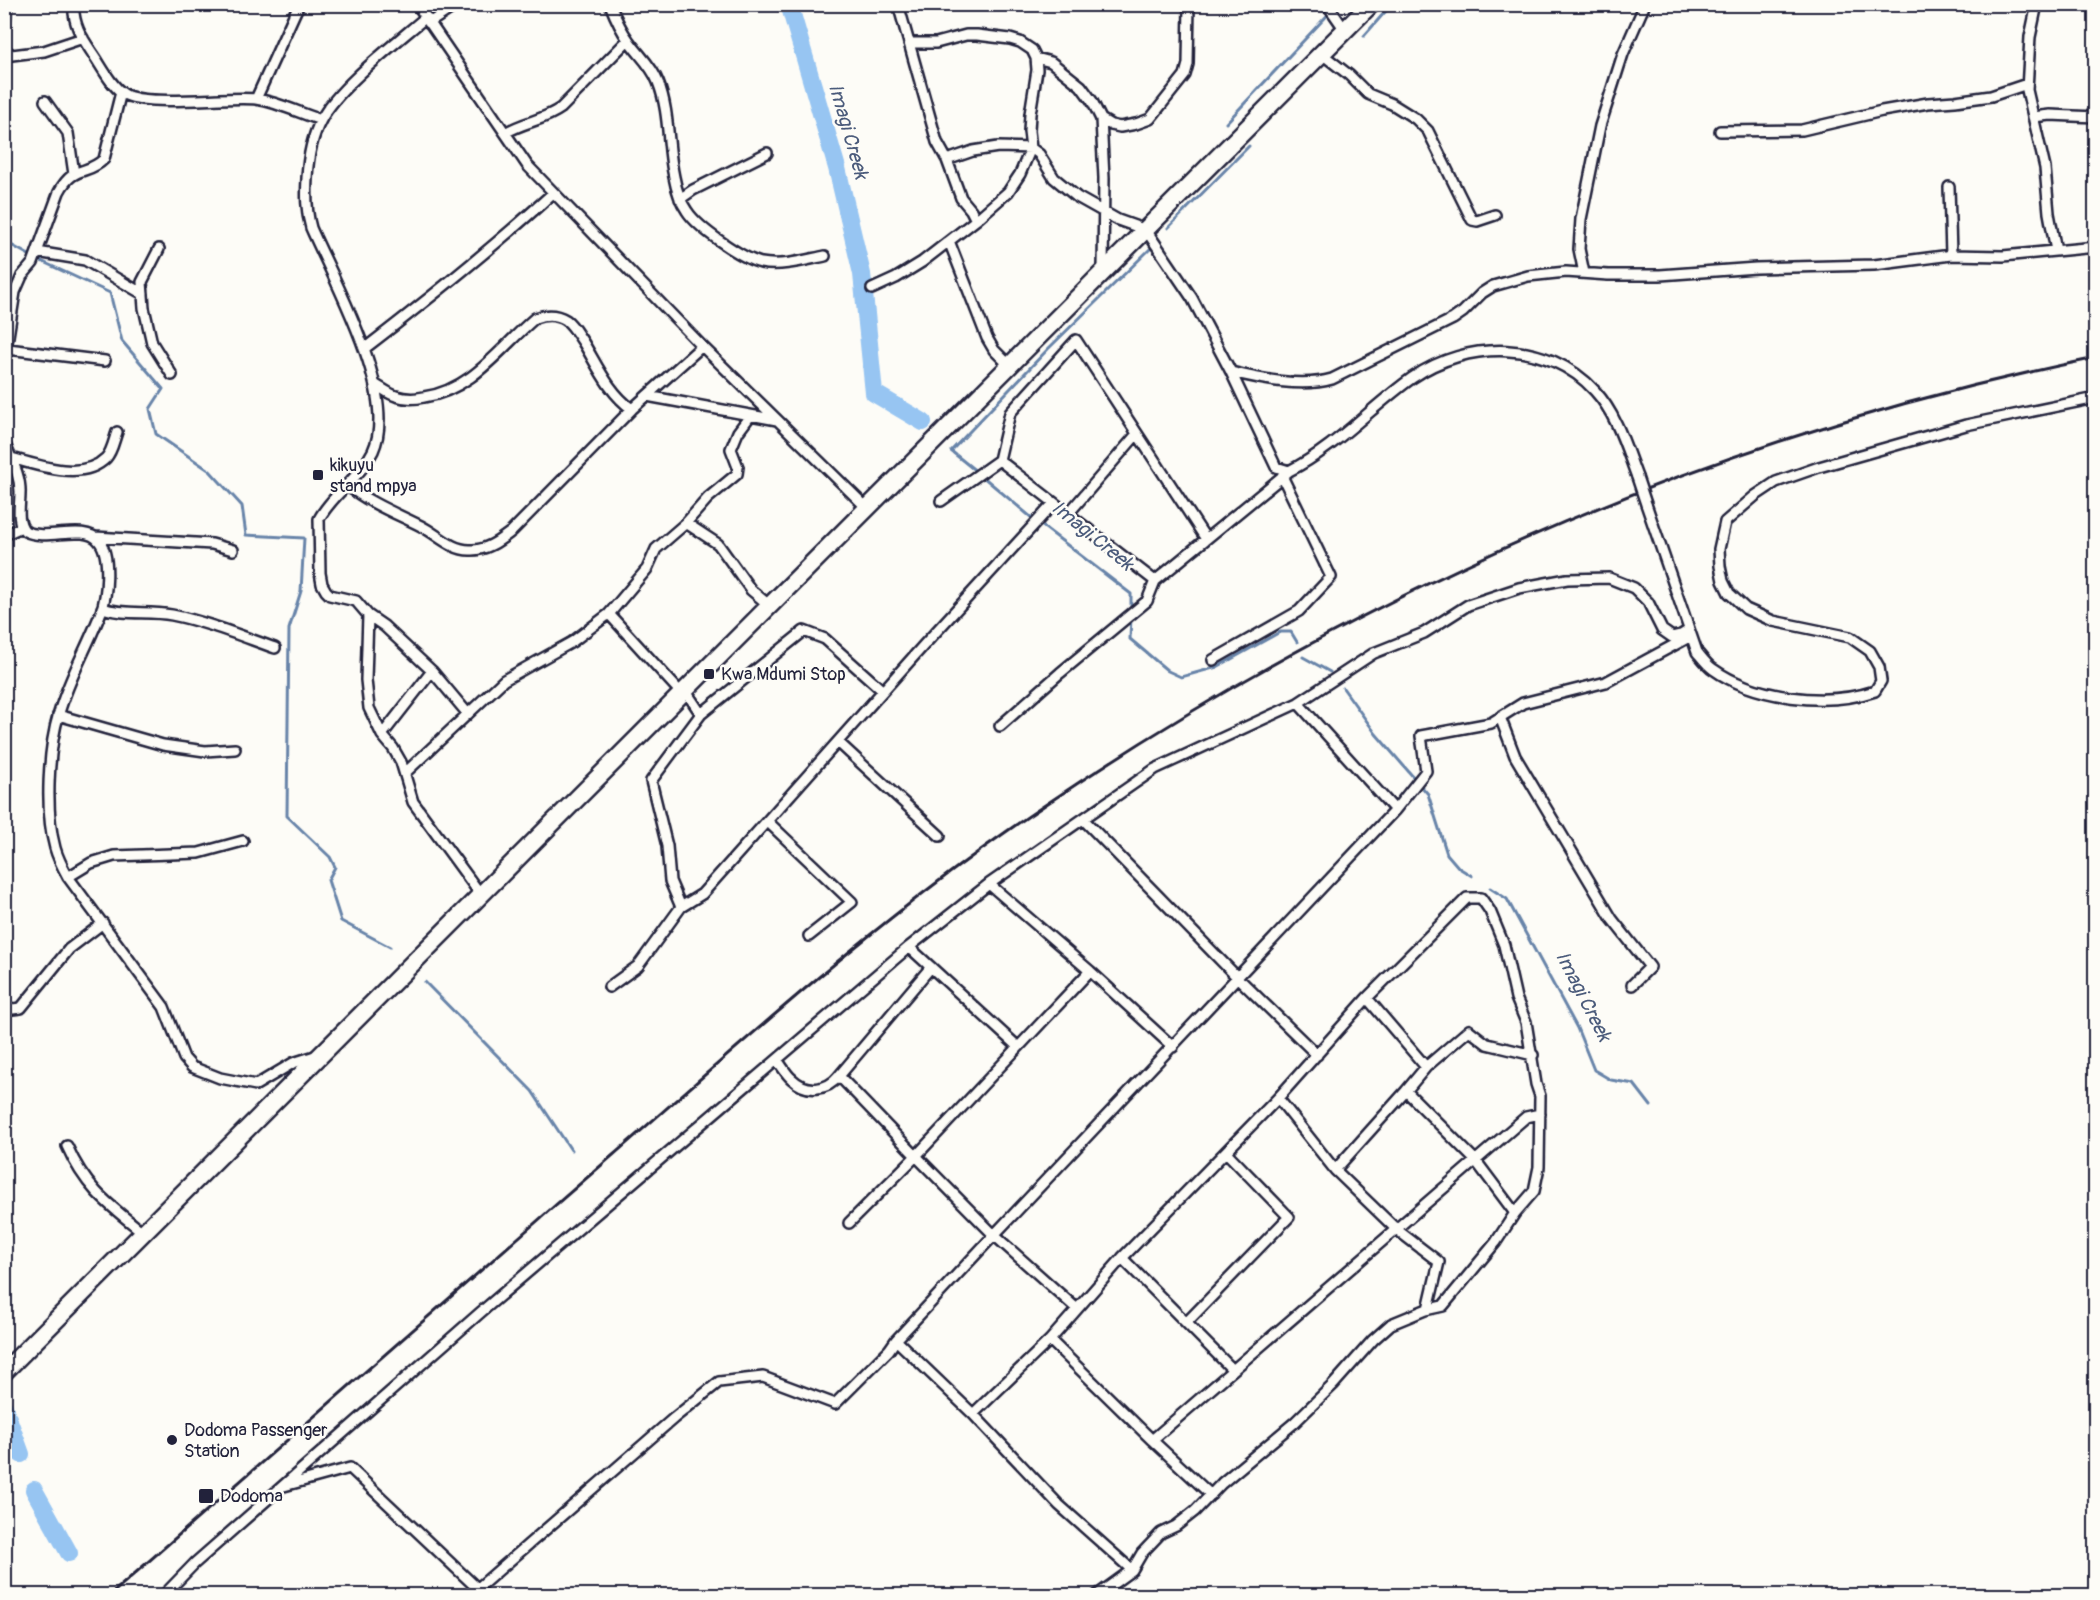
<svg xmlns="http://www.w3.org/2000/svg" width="2100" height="1600" viewBox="0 0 2100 1600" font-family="Pangolin,sans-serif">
	<rect width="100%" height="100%" fill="#fdfcf7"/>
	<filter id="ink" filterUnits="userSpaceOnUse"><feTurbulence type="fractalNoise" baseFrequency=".0167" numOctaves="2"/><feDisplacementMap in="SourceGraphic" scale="12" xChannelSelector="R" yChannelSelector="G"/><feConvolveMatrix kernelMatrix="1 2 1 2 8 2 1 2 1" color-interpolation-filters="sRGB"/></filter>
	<g filter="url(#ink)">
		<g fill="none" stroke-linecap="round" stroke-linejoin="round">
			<path stroke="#6884a9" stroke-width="3" d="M1364,36L1392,4
				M1226,123L1338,4
				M1168,228L1249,146
				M4,241L29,255
				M41,261L110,293L122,341L163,389L150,409L156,434L210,471L242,506L246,535L304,538L301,591L289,629L287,816L330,857L335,867L328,880L341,921L390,947
				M977,472L951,451L1048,349L1150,249
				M982,476L1032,518L1131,594V610
				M1131,617L1130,639L1168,671L1181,677L1217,667L1280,632H1291L1297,642
				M1303,657L1330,672
				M1343,688L1376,734L1428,794L1447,854L1459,868L1472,876
				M1490,888L1507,899L1577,1028L1594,1070L1611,1080L1634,1084L1651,1106
				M425,982L532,1091L571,1150"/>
			<path stroke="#97c5f2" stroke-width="18" d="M789,4L837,168L862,274L874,393L923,422
				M4,1407L21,1454
				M34,1490L69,1553"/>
			<defs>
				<path id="street" d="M74,4C72,24 83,39 93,54C102,67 111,86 124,94C146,107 226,96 256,99C277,102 300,113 321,120
					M417,4L527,165L702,346L867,508
					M610,4C615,17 621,30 629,41C638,54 652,66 658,82C670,112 667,146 674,177C676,188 680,201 687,211C698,228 741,258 761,263C782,267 805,260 825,256
					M898,4L937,142L947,160L961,198L971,210L976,220
					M1327,4L1345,30
					M2037,4L2030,37L2027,90L2045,168L2049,213L2056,251
					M426,17C397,42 337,88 321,120C312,137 308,159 307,178C306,196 306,211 311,228C334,281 399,395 373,451C360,478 333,493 319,519L320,573L322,584L326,591L330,595L356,601L368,615L384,626L432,671L468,714
					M429,23L458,4
					M4,28L7,4
					M4,49L12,55L44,51L83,38
					M1322,54L1349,75L1368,94L1392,104L1416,119L1428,131L1472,220L1477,221L1495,215
					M1036,58L1051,62L1081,86L1092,101L1101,119L1111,125L1120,127L1136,124L1150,119L1185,75L1188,64L1189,4
					M256,99L299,4
					M45,101L68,133L74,174
					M2033,117L2050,115L2096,117
					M1101,119L1104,178L1103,272
					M1720,131L1802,130L1882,111L1928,103L1955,101L1991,96L2027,84
					M505,133C525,121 543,121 561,108L628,40
					M947,160L973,151L998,147L1031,148L1039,154L1054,178L1077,197L1118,220L1146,230L1192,298L1231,372L1276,467L1289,471C1335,448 1370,408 1412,378C1467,340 1548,339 1595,391C1617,415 1626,448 1637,477
					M1949,187L1951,255
					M680,199L693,190L767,153
					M949,241L987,338L994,350L1010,366
					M159,249L142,282L144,308L152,343L172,375
					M37,252L85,260L143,294
					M1584,273L1579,249L1581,219L1600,126L1623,54L1645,4
					M872,289L896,278L922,262L976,220L1008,192L1020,174L1031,148L1029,131L1030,114L1037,70L1036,58L1032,50L1020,42L1010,39L977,35H966L936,43H909
					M8,349L105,361
					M364,349C429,299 493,248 553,193
					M4,362L15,292L22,276L33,263L59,192C74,164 87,176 104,159L121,92
					M1231,372C1260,379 1302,388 1332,379L1453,319L1463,312L1482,293L1493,286L1528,276L1566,272L1608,275H1660L1756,268L1874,265L1951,255L2003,256L2096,247
					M376,385C383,389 389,394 396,396C405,399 415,399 424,397C472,390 500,348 535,318C546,314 556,314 566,320C573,325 578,335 583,342C597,365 609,393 632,409
					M647,396L777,420
					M4,442C11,459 21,475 20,494C20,506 16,521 25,531C46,542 84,523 99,541C111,555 107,596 101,612C88,646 69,678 59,713C48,749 45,812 55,848C58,859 63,868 68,877L164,1007L184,1058L192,1067L220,1078L256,1085L293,1063L315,1056
					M11,458C39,465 82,482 106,458C112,452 114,440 117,432
					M999,460L1155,581
					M347,485C369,503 395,513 421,526C437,534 451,550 470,550C487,551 500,540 512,531L632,409L702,346
					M941,501L999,460L1010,413L1076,340L1206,539
					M1646,504L1697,652C1702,658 1707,665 1713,669C1755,699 1827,707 1875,691L1881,681L1879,667L1870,651L1850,637L1773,621L1746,609L1729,593L1723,581L1720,566L1719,549L1725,522L1755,496L1776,482L1819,467L1966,425L2096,398
					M1068,514L1137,434
					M686,523L718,544L751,590L770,606
					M4,535L22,527
					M95,537L212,544L233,550
					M102,608C128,616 147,610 172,615C207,622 241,636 275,648
					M609,614L682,694
					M368,615L366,680L369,708L382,735L393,748L401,762L413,802L481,895
					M1213,660L1299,611L1331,577L1282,476
					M685,690L701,714
					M883,691L825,639L804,631L701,714L651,781L667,846L670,881L681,907L702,894L923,646L1054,503
					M1298,703L1395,810
					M58,715L163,745L205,751L235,749
					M1500,717L1515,756L1612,919L1650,967L1632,985
					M1000,726L1060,673L1147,601L1155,581L1289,471
					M382,735L432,671
					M838,742L940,836
					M405,773L504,680L572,642L609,614L647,569L656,549L686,523L708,498L737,474L738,467L731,449L738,432L750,416
					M1083,819L1238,978L1317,1055
					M767,821L852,902L809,936
					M68,877L91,863L114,856L199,853L243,841
					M989,884L1090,971L916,1156L994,1235L1395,810L1426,771L1421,736L1491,723L1523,703L1606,682L1691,636
					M909,947L1017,1046
					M1090,971L1173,1047
					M609,987L638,966L681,907
					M1367,998L1426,1067L1406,1091
					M4,1010L21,1008L69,949L103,923
					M777,1060C782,1066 786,1074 792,1079C806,1093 827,1091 839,1076
					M1426,1067L1469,1030L1487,1044L1533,1055
					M1278,1098L1335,1170L1396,1229L1439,1262L1428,1309
					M67,1146C86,1189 108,1204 144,1233
					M1335,1170L1406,1091L1476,1161L1515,1213
					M849,1223L916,1156L839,1076L931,967
					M1122,1258L1233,1370
					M1186,1323L1289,1217L1226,1152
					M896,1340L973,1414
					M1050,1340L973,1414L1059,1505L1132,1570
					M1152,1440L1211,1495
					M284,1486L350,1468L477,1588
					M163,1596L195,1563L481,1312L909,947L989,884L1155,769L1298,703L1374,653L1424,633L1468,605L1519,588L1567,579L1609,578L1634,588L1648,602L1662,630L1672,637L1681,635L1689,630
					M469,1596L674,1418L719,1382L763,1377L835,1404L889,1350L896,1340L994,1235L1077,1309
					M1096,1596L1132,1570L1142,1553L1161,1533L1176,1526L1195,1511L1222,1483L1294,1423L1333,1385L1373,1340L1391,1324L1425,1310L1443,1306L1496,1242L1515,1213L1534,1191L1539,1167L1540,1096L1536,1084L1526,1022L1516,998L1504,945L1490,911L1481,898H1467L1367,998L1278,1098L1122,1258L1050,1340L1152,1440L1526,1117L1540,1114"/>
				<path id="highway" d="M4,1372L1371,4"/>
			</defs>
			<use href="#street" stroke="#22223b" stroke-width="14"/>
			<use href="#highway" stroke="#22223b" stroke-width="21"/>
			<use href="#street" stroke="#fdfcf7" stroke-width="9"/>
			<use href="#highway" stroke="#fdfcf7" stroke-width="16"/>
			<path stroke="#22223b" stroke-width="3" d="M109,1596C277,1449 444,1302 612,1156C753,1033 892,907 1048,803C1367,588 1717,434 2096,358"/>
			<defs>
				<path id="street-bridge" d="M1637,477L1646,504"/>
			</defs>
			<use href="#street-bridge" stroke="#22223b" stroke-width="14" stroke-linecap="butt"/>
			<use href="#street-bridge" stroke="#fdfcf7" stroke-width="9"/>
		</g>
	</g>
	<g fill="#22223b" stroke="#fdfcf7" stroke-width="2">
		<rect x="312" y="469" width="12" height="12" rx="3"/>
		<rect x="703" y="668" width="12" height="12" rx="3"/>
		<circle cx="172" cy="1440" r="6"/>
		<rect x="198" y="1488" width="16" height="16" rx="3"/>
	</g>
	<g text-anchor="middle" stroke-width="5" stroke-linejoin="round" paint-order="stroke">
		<g font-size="18" fill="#22223b" stroke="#fdfcf7" text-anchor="start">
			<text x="330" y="471">kikuyu<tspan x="330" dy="21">stand mpya</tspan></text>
			<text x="721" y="680">Kwa Mdumi Stop</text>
			<text x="184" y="1436">Dodoma Passenger<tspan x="184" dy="21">Station</tspan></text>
			<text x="220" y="1502">Dodoma</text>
		</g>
		<g font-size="20" font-style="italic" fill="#4b5b7b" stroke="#fdfcf7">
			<text transform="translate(849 131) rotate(74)" y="7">Imagi Creek</text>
			<text transform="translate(1093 535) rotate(39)" y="7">Imagi Creek</text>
			<text transform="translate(1584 996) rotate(63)" y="7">Imagi Creek</text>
		</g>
	</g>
	<rect width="2100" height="1600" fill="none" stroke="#fdfcf7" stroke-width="24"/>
	<rect x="12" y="12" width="2076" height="1576" fill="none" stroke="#22223b" stroke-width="2" filter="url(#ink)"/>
</svg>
